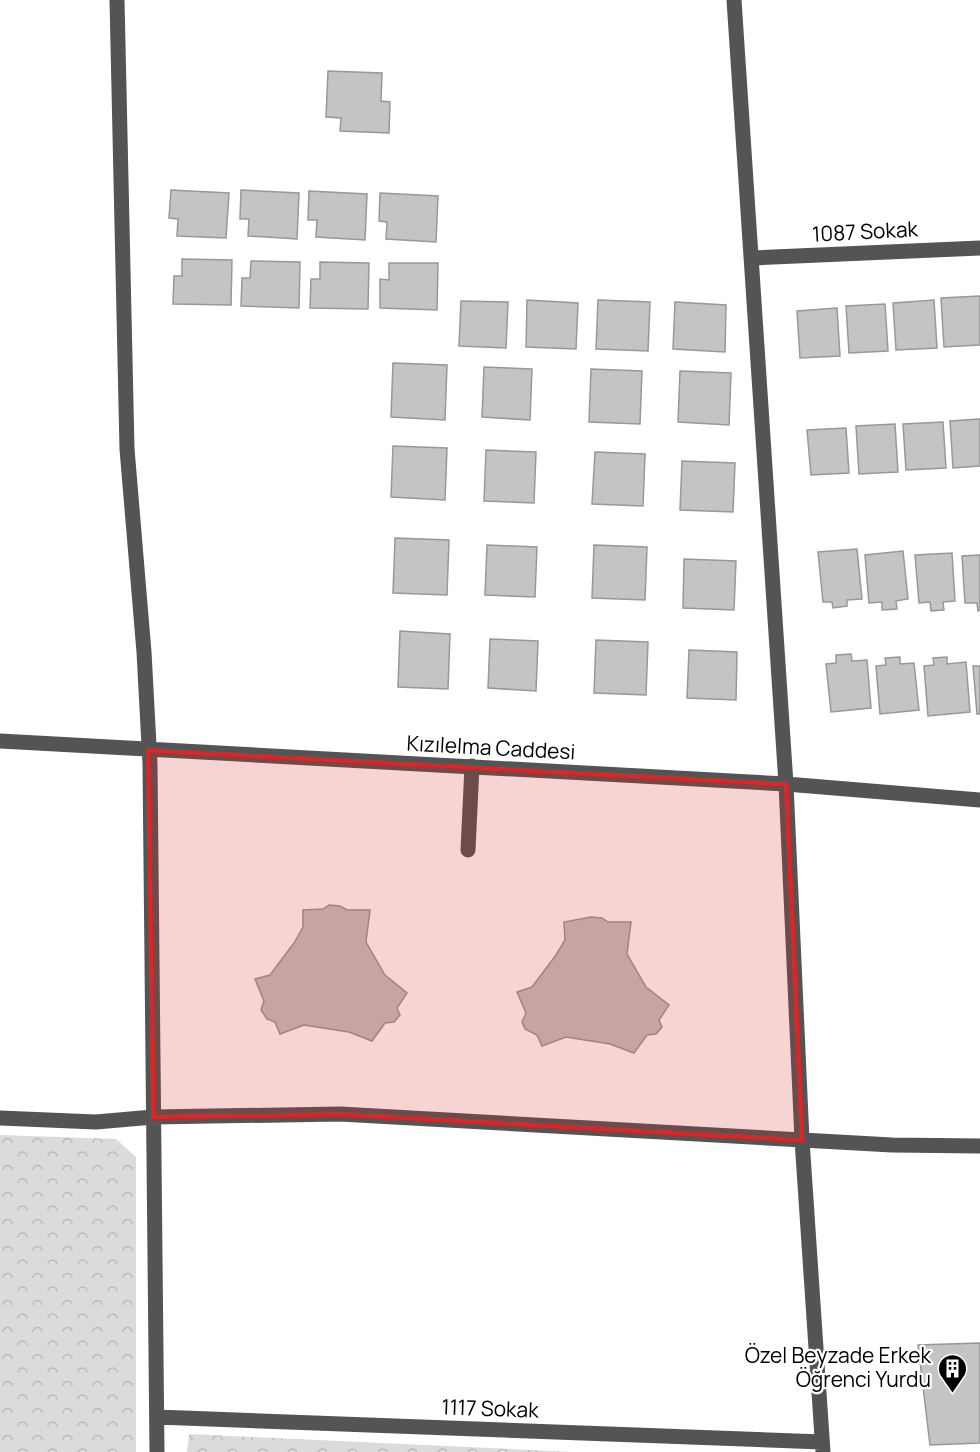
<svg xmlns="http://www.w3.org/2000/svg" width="980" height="1452" viewBox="0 0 980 1452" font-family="Manrope,sans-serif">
	<defs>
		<pattern id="park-crowns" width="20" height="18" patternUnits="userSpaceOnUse" patternTransform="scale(1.5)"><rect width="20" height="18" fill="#dbdbdb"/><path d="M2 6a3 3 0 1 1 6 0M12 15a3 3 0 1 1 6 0" fill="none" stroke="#bababa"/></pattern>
	</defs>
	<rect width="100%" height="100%" fill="#fff"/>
	<path fill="url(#park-crowns)" d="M0,1135L116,1139L136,1157V1452H0Z
		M189,1434L574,1452H187Z"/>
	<path fill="#c4c4c4" stroke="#989898" stroke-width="1.5" d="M328,71L382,73L381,101L390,102L389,133L340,131L341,118L326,117Z
		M171,190L229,193L226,238L177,236L178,219L169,218Z
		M241,190L299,193L297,239L248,236L249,219H240Z
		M309,191L367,194L365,240L316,237L317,220H308Z
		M380,193L438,196L436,242L386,239L387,222L379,221Z
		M182,259L232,260L231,305L173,304L174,276H182Z
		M251,261L300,262L299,308L241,306L242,278H250Z
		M320,262L369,263L368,309L310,308L311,279H320Z
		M389,263H438L437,310L380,308V279L389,280Z
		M980,296V345L944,347L941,298Z
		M527,300L578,303L576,349L526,347Z
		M598,300L650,302L648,351L596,349Z
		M934,300L937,348L896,350L893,303Z
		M461,301L508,302L506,348L459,346Z
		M675,302L726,305L725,352L673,349Z
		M885,304L888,351L849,353L846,306Z
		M837,308L840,356L800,358L797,311Z
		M393,363L447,365L445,420L391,417Z
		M484,367L532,369L530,420L482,417Z
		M591,369L642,371L640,424L589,422Z
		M680,371L731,373L729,425L678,422Z
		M980,419V466L953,468L950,421Z
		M943,422L946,468L906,470L903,424Z
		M895,424L898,472L859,474L856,426Z
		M846,428L849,473L811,475L807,430Z
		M393,446L447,448L445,500L391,497Z
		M486,450L536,452L534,503L484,501Z
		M595,452L645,454L643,506L592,504Z
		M682,461L735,463L733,512L680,510Z
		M395,538L449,540L447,595L393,593Z
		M487,545L537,547L535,597L485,595Z
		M594,545L647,547L645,600L592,598Z
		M857,549L862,599L847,600V606L833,608L832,602H823L818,552Z
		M903,551L908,599L896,601L897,609L882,610V602L869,603L865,555Z
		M952,553L955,601L943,602L944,610L931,611L930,602L919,603L915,555Z
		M980,555V610L978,611L977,603H965L962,556Z
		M684,559L736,561L734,610L683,608Z
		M400,631L450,634L448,689L398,687Z
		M490,639L538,641L536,691L488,688Z
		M596,640L648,642L646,695L594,693Z
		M689,650L737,652L736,700L687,698Z
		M851,654L852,661L867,660L871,708L831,712L826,664L836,663V655Z
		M900,657V664L914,663L919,710L880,714L876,666L886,665L885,658Z
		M947,657V664L966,662L970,712L928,716L924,666L934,665L933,658Z
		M973,666H980V714H977Z
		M329,905L340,906L347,910H370L366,942L385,975L407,993L397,1008L400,1015L394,1022L385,1023L372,1041L349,1032L304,1025L280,1034L275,1022L267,1019L261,1010L264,1001L255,979L270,975L294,943L303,927V910L323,909Z
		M591,917L602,918L608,922H631L627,954L646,987L669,1005L659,1020L662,1027L656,1034L647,1035L634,1053L610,1044L566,1037L542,1046L537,1035L525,1029L522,1022L526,1013L517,992L532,987L556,955L565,940L564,922Z
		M980,1343V1443L930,1445L918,1345Z"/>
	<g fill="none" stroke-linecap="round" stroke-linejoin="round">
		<path stroke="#545454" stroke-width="15" d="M117,0L127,449L144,652L150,764L157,1452
			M734,0L786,784L802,1140L823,1452
			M751,258L980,248
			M0,741L786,784L980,800
			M468,850L472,766
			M0,1118L96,1122L153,1117L340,1114L892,1145L980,1146
			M157,1417L822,1442"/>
	</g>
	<path fill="#d62828" fill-opacity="0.2" stroke="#d62828" stroke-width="4.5" stroke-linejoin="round" d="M148,750L786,784L802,1140L340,1114L153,1117Z"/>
	<defs>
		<symbol id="building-pin" viewBox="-11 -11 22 30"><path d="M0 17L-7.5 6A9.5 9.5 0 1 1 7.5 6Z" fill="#000" stroke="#fff"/><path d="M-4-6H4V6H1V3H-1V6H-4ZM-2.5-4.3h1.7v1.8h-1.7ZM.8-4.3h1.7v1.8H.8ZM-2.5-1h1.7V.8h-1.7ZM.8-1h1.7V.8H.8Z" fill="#fff"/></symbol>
	</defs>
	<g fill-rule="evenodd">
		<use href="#building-pin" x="936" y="1352" width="33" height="45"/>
	</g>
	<g text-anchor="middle" stroke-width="4.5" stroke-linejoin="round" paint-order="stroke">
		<g font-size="21" fill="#000" stroke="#fff">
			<text transform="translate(865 232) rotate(-3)" y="7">1087 Sokak</text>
			<text transform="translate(491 748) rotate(3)" y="7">Kızılelma Caddesi</text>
			<text transform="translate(490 1409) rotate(2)" y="7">1117 Sokak</text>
		</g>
		<g font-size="21" fill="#000" stroke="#fff" text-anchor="end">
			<text x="931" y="1363">Özel Beyzade Erkek<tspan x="931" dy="24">Öğrenci Yurdu</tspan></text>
		</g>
	</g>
</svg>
